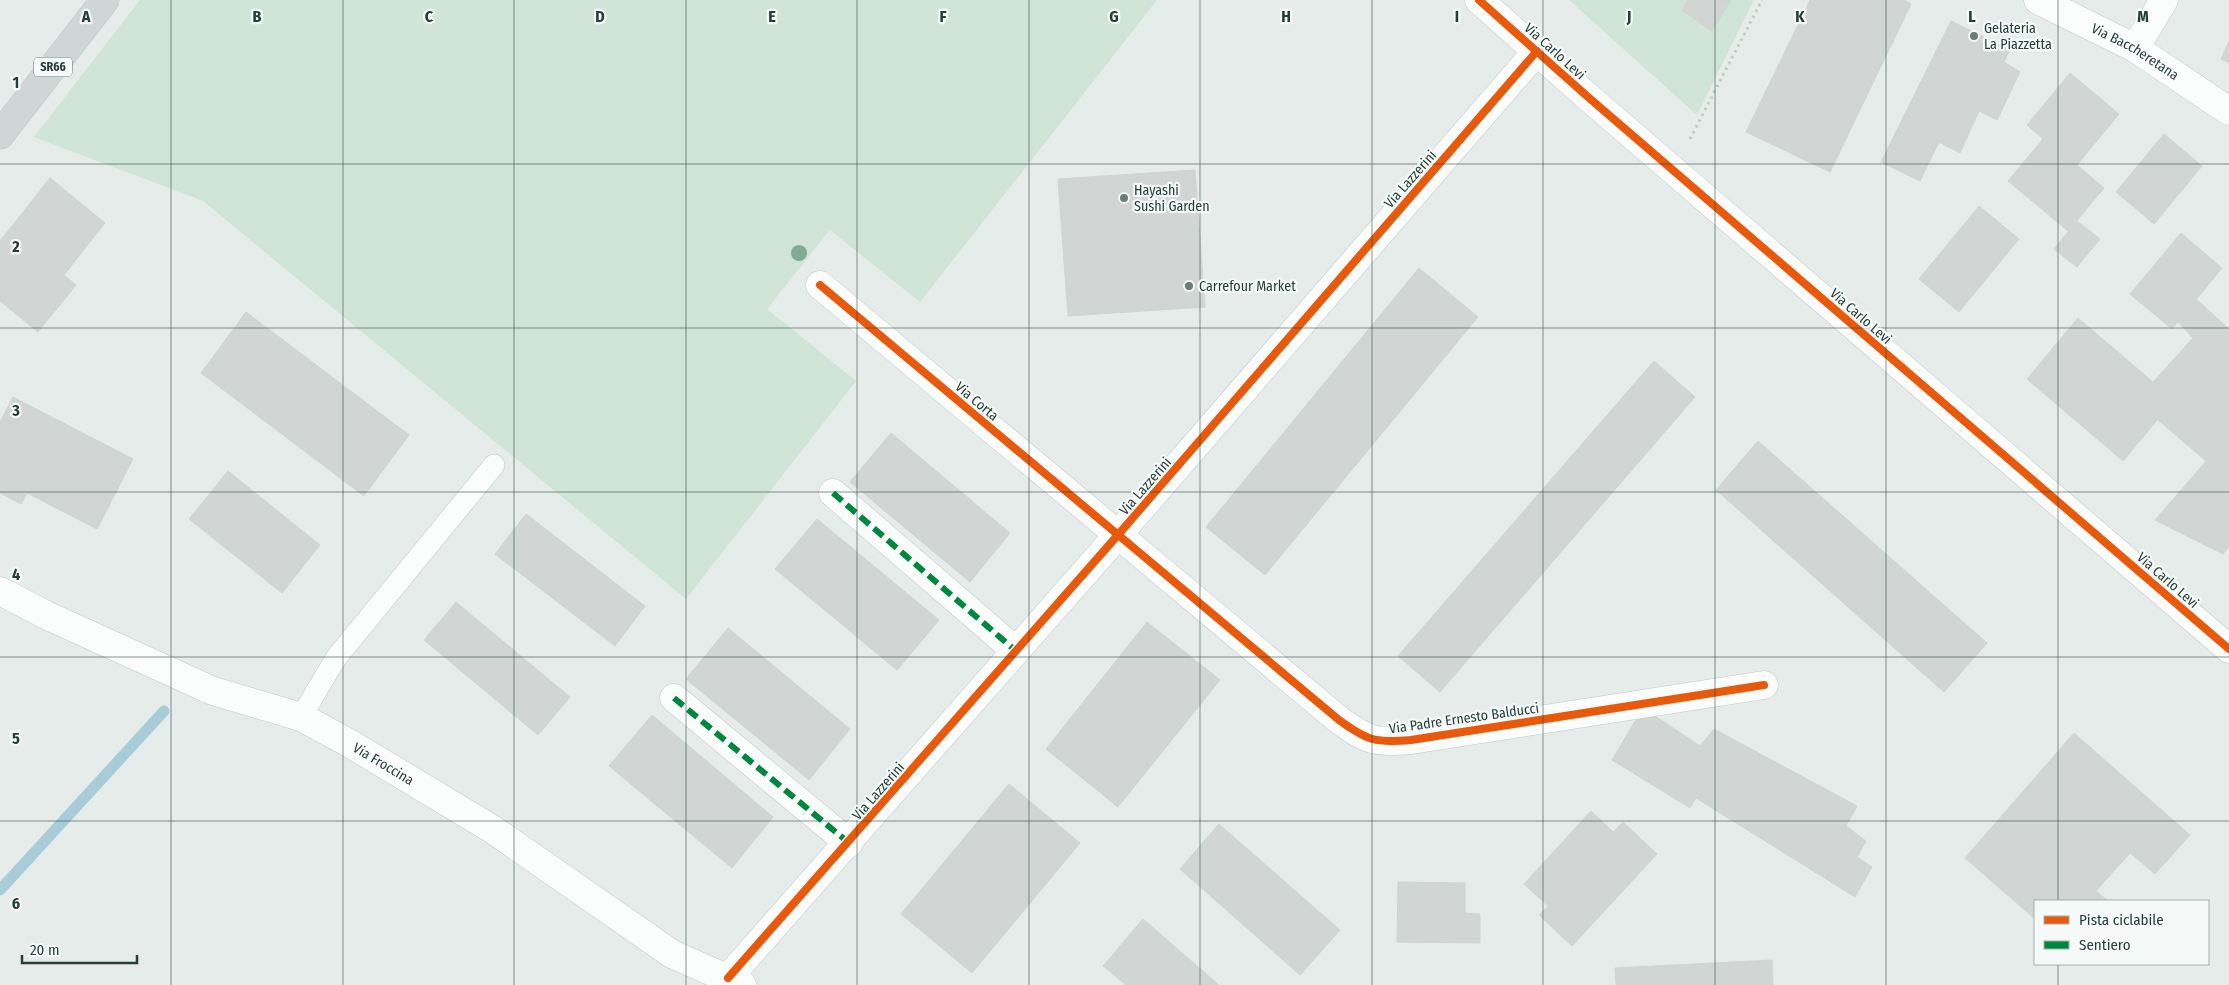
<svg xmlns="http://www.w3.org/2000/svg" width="2229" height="985" viewBox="0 0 2229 985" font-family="'Fira Sans Condensed',sans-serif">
	<rect width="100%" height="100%" fill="#e6ece9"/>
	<path fill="#d0e4d8" d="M140,0H1157L920,302L830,230L767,309L856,381L686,599L203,201L34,137Z
		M1569,0H1754L1697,115Z"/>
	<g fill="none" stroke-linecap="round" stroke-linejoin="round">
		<path stroke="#a8cdd8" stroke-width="11" d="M0,890L164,711"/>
	</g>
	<path fill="#d1d5d4" stroke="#cfd5d2" d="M1688,0H1731L1712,31L1682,10Z
		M1810,0H1904L1911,4L1830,172L1746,132Z
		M1951,21L2010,50L2004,62L2020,72L1997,120L1979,111L1960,153L1939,142L1920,181L1881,162Z
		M2229,41V63L2221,59Z
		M2070,73L2119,114L2077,165L2104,188L2068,231L2008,181L2043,139L2027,125Z
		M2164,134L2202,166L2154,224L2116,192Z
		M1195,170L1205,307L1068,316L1058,179Z
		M50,178L105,223L64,275L76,285L38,332L0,301V241Z
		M1979,206L2019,239L1959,312L1919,279Z
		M2077,221L2100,239L2077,267L2054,249Z
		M2181,233L2222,268L2172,329L2130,294Z
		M1419,268L1478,317L1265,575L1206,527Z
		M2196,299L2229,329V435L2206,461L2136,401L2193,338L2178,322Z
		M246,312L409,435L364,496L201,373Z
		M2078,318L2153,382L2136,401L2158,419L2123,461L2027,379Z
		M1654,361L1695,397L1440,692L1398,656Z
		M13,397L133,459L97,529L27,493L21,504L0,493V422Z
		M891,433L1010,533L970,582L850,482Z
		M2229,435V547L2223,554L2155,520Z
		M1758,441L1987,643L1944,692L1716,490Z
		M228,471L320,545L282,593L189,519Z
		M526,514L645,606L615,646L495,554Z
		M817,519L939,620L897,670L775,569Z
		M456,602L570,697L538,735L424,640Z
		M1147,622L1220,680L1118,807L1046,749Z
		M728,628L850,729L809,780L686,679Z
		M1643,708L1700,746L1714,729L1857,806L1846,826L1866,841L1857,857L1872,867L1855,897L1696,798L1690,808L1612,760Z
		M652,715L773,817L732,868L609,766Z
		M2074,733L2190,835L2155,874L2130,853L2096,891L2108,901H2035V919L1965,858Z
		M1009,784L1080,843L972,973L901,914Z
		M1591,811L1613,832L1623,822L1657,854L1572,946L1539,915L1548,906L1524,884Z
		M1219,824L1340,930L1300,975L1180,869Z
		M1398,882L1465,883V913L1480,914V943L1397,942Z
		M1143,919L1219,985H1126L1103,966Z
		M1772,960L1773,985H1616L1615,968Z"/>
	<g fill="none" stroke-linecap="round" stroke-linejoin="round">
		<defs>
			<path id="service" d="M301,717L336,658L494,465"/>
			<g id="minor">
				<path d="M1479,0L1588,97L2229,649"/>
				<path d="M2135,48L2164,0"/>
				<path d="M820,285L1339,720C1368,741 1375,743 1411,740L1764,685"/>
				<path d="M833,493L1016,651"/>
				<path id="s1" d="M0,591L46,615L213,691L301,717L349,743L492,829L672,954L742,985"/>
				<path d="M674,698L849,843"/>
				<path d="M728,978L1117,536L1537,51"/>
			</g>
			<g id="tertiary">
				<path id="s2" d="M2038,0L2135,48L2229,111"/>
			</g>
			<path id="primary" d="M0,135L105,0"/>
		</defs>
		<use href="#service" stroke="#c3c9c7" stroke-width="22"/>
		<use href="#minor" stroke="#c3c9c7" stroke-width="29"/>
		<use href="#tertiary" stroke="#c3c9c7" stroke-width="29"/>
		<use href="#primary" stroke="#c2cac8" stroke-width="29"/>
		<path stroke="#c2cbc9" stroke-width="3" stroke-dasharray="2.5 4" stroke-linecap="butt" d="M1690,139L1762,0"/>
		<use href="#service" stroke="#fbfcfc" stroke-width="21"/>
		<use href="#minor" stroke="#fbfcfc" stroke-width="28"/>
		<use href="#tertiary" stroke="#fbfcfc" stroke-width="28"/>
		<use href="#primary" stroke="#ced7d5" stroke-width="28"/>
		<path stroke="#00873e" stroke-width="6" stroke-dasharray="12 6" stroke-linecap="butt" d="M833,493L1016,651
			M674,698L849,843"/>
		<defs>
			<path id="cycleway" d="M1479,0L1588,97L2229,649
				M820,285L1339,720C1368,741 1375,743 1411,740L1764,685
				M728,978L1117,536L1537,51"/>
		</defs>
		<use href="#cycleway" stroke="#f5faf8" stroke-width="11"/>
		<use href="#cycleway" stroke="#e8590c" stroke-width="8"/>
	</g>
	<circle fill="#81ab95" cx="799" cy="253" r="8"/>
	<path fill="none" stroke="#243f3b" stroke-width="1" stroke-opacity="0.55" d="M171,0V985M343,0V985M514,0V985M686,0V985M857,0V985M1029,0V985M1200,0V985M1372,0V985M1543,0V985M1715,0V985M1886,0V985M2058,0V901M0,164H2229M0,328H2229M0,492H2229M0,657H2229M0,821H2229M2058,964V985"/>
	<g fill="#687c78" stroke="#f5faf8" stroke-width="2">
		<circle cx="1974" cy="36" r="5"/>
		<circle cx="1124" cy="198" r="5"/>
		<circle cx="1189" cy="286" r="5"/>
	</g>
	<g text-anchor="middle" stroke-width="4.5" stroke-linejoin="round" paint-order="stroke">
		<rect fill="#f5faf8" stroke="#637774" stroke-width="1" x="34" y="57.5" width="38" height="19" rx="4"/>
		<g font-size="12" font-weight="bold" fill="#243f3b">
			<text x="53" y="71">SR66</text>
		</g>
		<g font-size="14" fill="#243f3b" stroke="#f5faf8" text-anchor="start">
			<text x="1984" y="33">Gelateria<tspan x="1984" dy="16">La Piazzetta</tspan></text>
			<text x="1134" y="195">Hayashi<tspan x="1134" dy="16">Sushi Garden</tspan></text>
			<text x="1199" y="291">Carrefour Market</text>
		</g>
		<g font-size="14" fill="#243f3b" stroke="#f5faf8">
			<text transform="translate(1555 51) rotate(42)" y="5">Via Carlo Levi</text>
			<text dy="5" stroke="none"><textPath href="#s2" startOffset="110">Via Baccheretana</textPath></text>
			<text transform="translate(1410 179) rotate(-49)" y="5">Via Lazzerini</text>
			<text transform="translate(1861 316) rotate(41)" y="5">Via Carlo Levi</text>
			<text transform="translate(977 401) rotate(40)" y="5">Via Corta</text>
			<text transform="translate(1145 486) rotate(-49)" y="5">Via Lazzerini</text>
			<text transform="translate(2168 580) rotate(41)" y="5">Via Carlo Levi</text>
			<text transform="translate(1464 718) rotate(-8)" y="5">Via Padre Ernesto Balducci</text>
			<text dy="5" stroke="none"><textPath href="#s1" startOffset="422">Via Froccina</textPath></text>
			<text transform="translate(878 791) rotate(-49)" y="5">Via Lazzerini</text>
		</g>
	</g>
	<g font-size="16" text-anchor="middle" font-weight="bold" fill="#243f3b" stroke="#f5faf8" stroke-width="4.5" stroke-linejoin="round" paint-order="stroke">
		<text x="86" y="22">A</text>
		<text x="257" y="22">B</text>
		<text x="429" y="22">C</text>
		<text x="600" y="22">D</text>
		<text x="772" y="22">E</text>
		<text x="943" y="22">F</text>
		<text x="1114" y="22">G</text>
		<text x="1286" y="22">H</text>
		<text x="1457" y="22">I</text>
		<text x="1629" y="22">J</text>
		<text x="1800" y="22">K</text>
		<text x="1972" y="22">L</text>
		<text x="2143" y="22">M</text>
		<text x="16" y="88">1</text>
		<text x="16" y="252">2</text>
		<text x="16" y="416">3</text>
		<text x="16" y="580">4</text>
		<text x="16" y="744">5</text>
		<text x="16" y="909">6</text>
	</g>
	<rect x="2034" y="900" width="175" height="65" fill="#f5faf8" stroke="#a1afac"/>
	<rect x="2044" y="916" width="25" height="8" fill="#e8590c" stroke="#a1afac"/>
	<text x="2079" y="925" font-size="15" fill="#243f3b">Pista ciclabile</text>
	<rect x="2044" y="941" width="25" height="8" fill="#00873e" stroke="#a1afac"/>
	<text x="2079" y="950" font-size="15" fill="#243f3b">Sentiero</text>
	<path d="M22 955v8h115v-8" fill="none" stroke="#243f3b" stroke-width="2.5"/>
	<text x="30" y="955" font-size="15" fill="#243f3b" stroke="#f5faf8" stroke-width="4" paint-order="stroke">20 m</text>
</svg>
